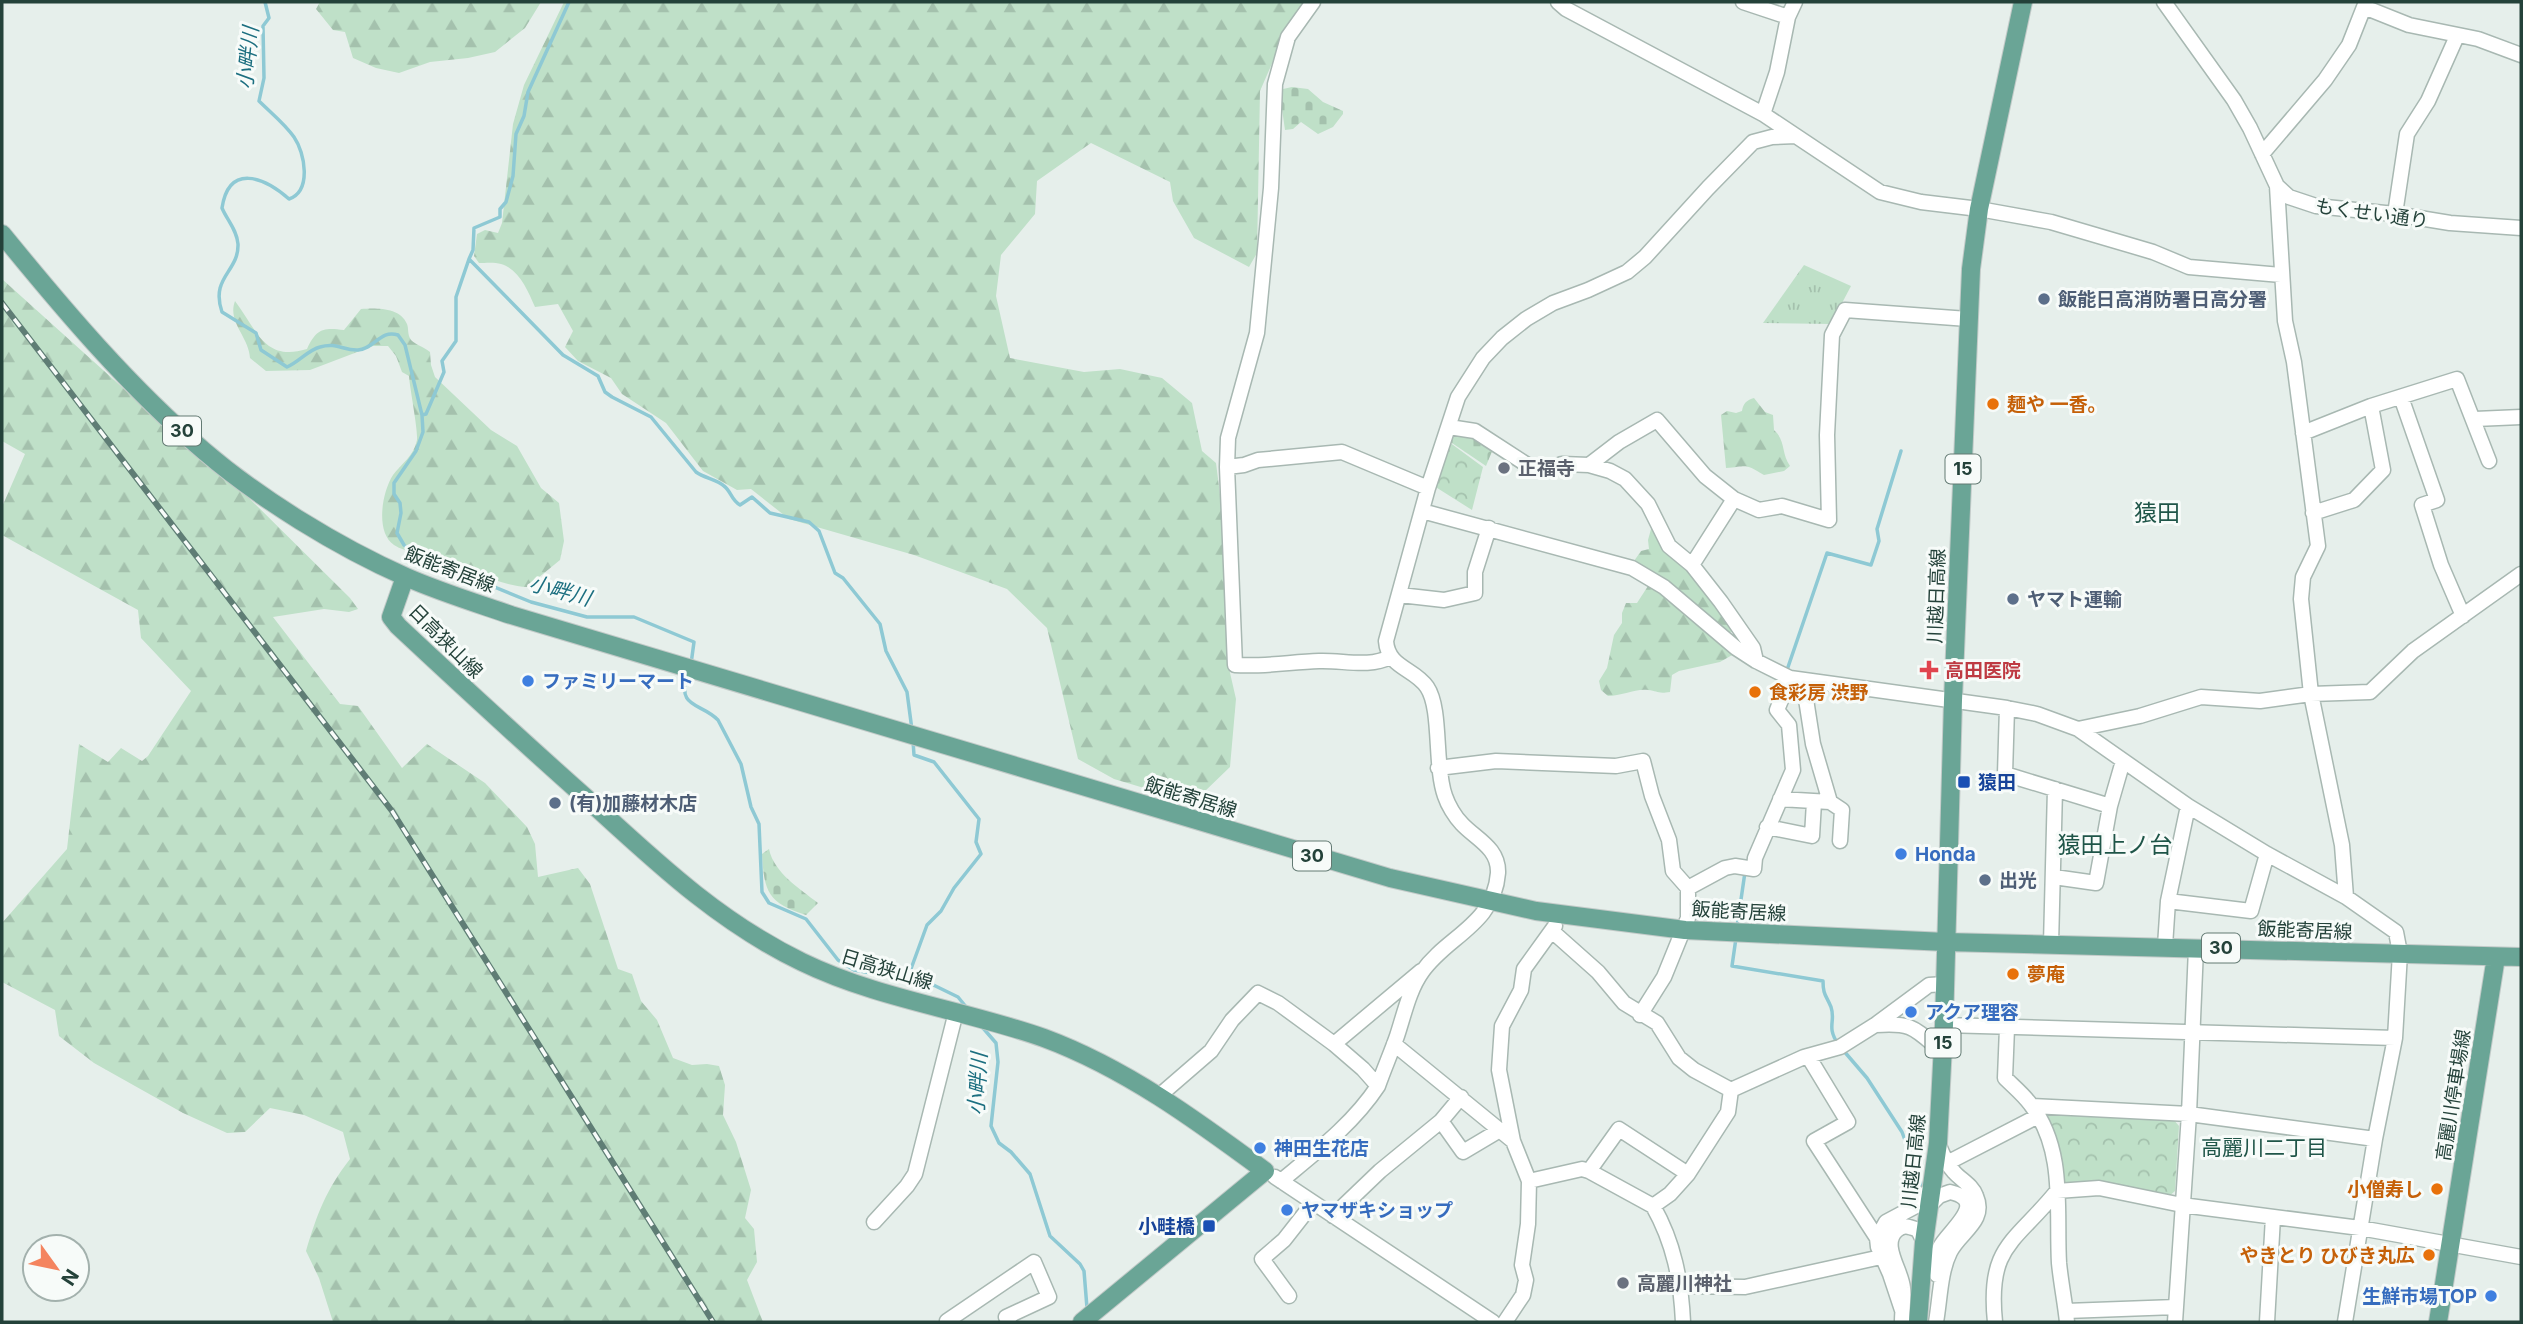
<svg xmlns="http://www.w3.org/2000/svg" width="2523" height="1324" viewBox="0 0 2523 1324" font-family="Inter,'Noto Sans JP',sans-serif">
	<defs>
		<pattern id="grass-tufts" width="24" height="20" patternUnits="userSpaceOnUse" patternTransform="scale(1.75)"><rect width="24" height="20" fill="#bfe0c8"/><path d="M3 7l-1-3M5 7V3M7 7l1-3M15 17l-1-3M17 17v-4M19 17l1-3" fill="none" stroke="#a4c1ad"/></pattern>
		<pattern id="forest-firs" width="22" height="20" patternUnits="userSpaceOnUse" patternTransform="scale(1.75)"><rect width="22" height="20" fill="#bfe0c8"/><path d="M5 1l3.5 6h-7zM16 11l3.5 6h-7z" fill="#a4c1ad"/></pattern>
		<pattern id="cemetery-stones" width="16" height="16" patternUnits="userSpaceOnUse" patternTransform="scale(1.75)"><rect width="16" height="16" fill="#bfe0c8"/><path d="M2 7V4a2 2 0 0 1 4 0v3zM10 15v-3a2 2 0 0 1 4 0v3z" fill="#a4c1ad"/></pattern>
		<pattern id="park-crowns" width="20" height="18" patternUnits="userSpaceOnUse" patternTransform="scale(1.75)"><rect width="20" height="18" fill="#bfe0c8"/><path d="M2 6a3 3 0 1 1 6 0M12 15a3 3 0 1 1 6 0" fill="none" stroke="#a4c1ad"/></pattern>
	</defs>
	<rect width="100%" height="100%" fill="#e6efeb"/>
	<path fill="url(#grass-tufts)" d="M1804,265L1851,286L1831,324L1763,323Z"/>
	<path fill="url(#forest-firs)" d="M320,2H541L525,28L495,52L468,58L430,62L399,73L376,68L353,58L345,32L333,30L316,9Z
		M564,2H1305L1287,29L1260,91L1257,253L1249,267L1194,238L1173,201L1170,182L1091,143L1037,181L1035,214L1001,255L996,296L1010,358L1084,372L1120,369L1162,378L1192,403L1202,451L1216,463L1222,510L1228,664L1236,699L1230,767L1202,794L1184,800L1114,779L1078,759L1047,628L1007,589L914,555L789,519L751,489L737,490L703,471L666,423L622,394L611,378L578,361L565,347L573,331L558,304L535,307C528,291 519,269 501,264C495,262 485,263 479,263L474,256L477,234L485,230L498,233L502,223L513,124L524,85Z
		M2,279L164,425L246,495L350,598L358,609L349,612L324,609L273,617L340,704L358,706L402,768L427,744L485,783L527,827L535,844L538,877L578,868L590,884L618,969L632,974L641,1001L657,1020L673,1058L692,1065L707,1064L719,1066L725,1085L723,1115L736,1142L751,1190L745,1218L754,1229L757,1262L747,1280L763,1322H333L319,1278L306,1251C317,1214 326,1190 350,1159L343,1132L304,1115L270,1108L245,1132L227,1133L183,1113L94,1063L59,1036L55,1010L2,982V923L67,849L79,744L108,762L121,748L142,761L148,756L191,691L141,638L138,610L2,535V507L25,454L2,441Z
		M235,301C257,330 264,362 307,349C316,329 323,327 344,330L361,309C375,308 400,307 407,324C409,329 407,334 411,340C416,345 424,347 430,352L431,365L435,377L491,430L517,446L541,488L559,503L564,541L560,560L527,587C497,585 468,568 440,558C426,553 406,553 394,545C375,532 382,492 393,475C401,464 414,456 417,440C418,429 410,390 409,376L402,372L396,356L388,346H373L310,370L266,371L250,358C249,337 227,322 235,301Z
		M1754,398L1765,412L1773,415L1774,430C1786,441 1781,453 1790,466L1784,471L1764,475C1744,463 1749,466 1726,468L1721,415L1727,411L1736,413L1742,411C1743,403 1747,400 1754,398Z
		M1651,529H1658L1734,631L1727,633L1654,572L1634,561L1641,551L1649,549L1648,540Z
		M1648,586L1655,587L1734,654L1720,662L1679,671L1672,675L1670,692C1657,694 1658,691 1648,690C1637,688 1621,696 1608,696L1601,690L1599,681L1607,668L1614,635L1622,623V613L1626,603H1637Z"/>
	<path fill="url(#cemetery-stones)" d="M1292,87L1308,89L1323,102L1343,111V114L1333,127L1318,134L1301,122L1293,129L1285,130L1281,102L1283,89Z
		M1452,434L1473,435L1493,449L1486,466L1449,441Z
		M769,849C774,873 800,889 818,903L806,915C768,903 764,892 762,854Z"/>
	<path fill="url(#park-crowns)" d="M1449,442L1483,467L1472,510L1434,486Z
		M2050,1111L2173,1119L2179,1126L2175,1191L2167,1198L2067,1184L2062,1179L2044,1120Z"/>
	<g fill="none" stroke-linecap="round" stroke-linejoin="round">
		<path stroke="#8ec9d4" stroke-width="3.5" d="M265,2L269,18L263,26L264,78L259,101C271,113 284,123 294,137C305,153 312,191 289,199C264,177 229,163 222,208C227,220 237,230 238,244C239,272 210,277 222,312L256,333L261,350L287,367C299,362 308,350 320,347C337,342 344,351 358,350C375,349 380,329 398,335L405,345L422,415L423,432L416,451L394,483V494L400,503L401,513L397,533L404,545L414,554L531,602L587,617H634L694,642L691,664
			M569,2L528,92L524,116L516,134L513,176L506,202L500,209V217L474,228L473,250L469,259L563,355L598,376L605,392L612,397L651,417L696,472C704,478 718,480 724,486C731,491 731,500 740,505L752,497L770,513L809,522L819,531L835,573L843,578L880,624L886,651L907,692L912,730
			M422,415L426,414L444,372L442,361L456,341V297L469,259
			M1787,670L1827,553L1871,565L1879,541L1877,529L1901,451
			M687,675C677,709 700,702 718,720L741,764L751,807L759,824L762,892L769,903L806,919L838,960L854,970L900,978L917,977L958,997L967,1008
			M1737,927L1745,872
			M1736,938L1732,966L1823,981C1823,995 1826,995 1831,1007C1836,1022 1826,1026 1838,1044
			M908,977L927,925L941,911L954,888L981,854L976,842L979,819L934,762L914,755L913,741
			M983,1028L996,1043L998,1062L991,1126L999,1143L1011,1152L1030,1174L1050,1236L1080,1264L1084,1271L1087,1308
			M1843,1050L1867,1078L1902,1132L1922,1186"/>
		<defs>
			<path id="minor" d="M1313,2L1288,37L1275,84L1271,188L1257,333L1228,438L1227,467L1235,665C1263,667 1291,662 1319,661C1343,660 1369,668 1390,657
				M1558,2L1566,9L1763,114L1880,192L1921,202L1979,209L2051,222L2153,252L2189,267L2281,275
				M1743,2L1788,17L1777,72L1763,114
				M2164,2L2234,100L2250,128L2277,186L2289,197L2316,206L2395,214L2450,223L2521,228
				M2364,7L2409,25L2478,39L2521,55
				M1788,17L1795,2
				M2262,154L2325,80L2349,45L2366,2
				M2277,186L2285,321L2294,362L2318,546L2303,577L2301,599L2311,694L2342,845L2346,897
				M2395,214L2407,134L2428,101L2457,36
				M2401,397L2437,500L2422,505L2441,565L2463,616
				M2475,419L2521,417
				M1449,427L1475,431L1529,466L1547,470L1562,464L1589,465L1610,471L1625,479L1648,504L1669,546L1692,565L1721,602L1753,648L1756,661
				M2303,433L2371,406L2457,379L2489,461
				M1589,465L1619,442L1657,420L1705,476L1734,499L1759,510L1782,506L1829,520L1827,435L1832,335L1845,310L1968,319
				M1227,467L1244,465L1258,460L1342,452L1428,488
				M1422,511L1632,568L1664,587L1736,648L1756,661L1790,678L2007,708L2037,714L2078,729L2140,716L2201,697L2260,701L2311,694L2370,692L2413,651L2521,574
				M2313,513L2354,500L2383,470L2371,406
				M1692,565L1734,499
				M1400,595L1444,600L1475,593V572L1489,528
				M1803,680L1813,744L1830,802
				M2007,708L2005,774L2110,806
				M2078,729L2188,806L2267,854L2346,897L2396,932L2400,953L2395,1038
				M1438,768L1496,761L1616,766L1643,761L1652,796L1669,840L1673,871L1688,888V918L1664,977L1640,1015
				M1780,799L1830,802L1842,810L1840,841
				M1767,827L1812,836L1814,802
				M2054,877L2096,883L2110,806L2123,761
				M1688,888L1725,868L1735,866L1754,869L1755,858L1793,770L1789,725L1777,710L1790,678
				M2168,901L2251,911L2267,854
				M2051,944L2055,789
				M2165,946L2168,901L2188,806
				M1876,1025C1913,1022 1915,1029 1942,1052
				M1944,1025L2395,1038L2375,1139L2345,1322
				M2007,1028L2005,1078C2014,1087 2024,1095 2031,1105C2066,1150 2056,1211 2059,1263C2061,1283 2065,1303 2067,1322
				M1334,1044L1363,1069L1378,1086
				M1394,1044L1513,1141L1529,1181L1528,1224L1522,1265L1526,1280L1523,1295L1505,1322
				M1808,1056L1848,1122L1814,1141L1877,1238
				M1731,1090L1804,1057L1840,1047L1875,1025L1929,985L1945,984
				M1159,1096L1211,1051L1232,1020L1258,993L1278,1003L1334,1044L1421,971
				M2032,1106L2189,1114L2375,1139
				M1441,1121L1463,1152L1500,1130
				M1513,1141L1499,1070L1502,1026L1521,990L1524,969L1555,926
				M1947,1163L2038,1116
				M1589,1171L1619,1129L1688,1174
				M1275,1177L1493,1322
				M1281,1181C1316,1152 1353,1124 1378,1086C1384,1069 1391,1053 1397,1036C1404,1015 1409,990 1422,972C1447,936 1494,925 1498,873C1499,848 1476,839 1462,824C1455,817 1448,805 1445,796C1434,766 1442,709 1427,687C1414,668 1388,668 1386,641L1428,488L1458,397L1483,358L1502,338L1526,319L1553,303L1588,290L1627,272L1645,257L1708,188L1753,142L1772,137L1796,136
				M1529,1181L1582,1169L1589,1171L1653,1206L1670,1194L1688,1174L1728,1112L1731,1090L1694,1070L1679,1058L1657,1023L1624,1003L1598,972L1553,932
				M1653,1206C1674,1243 1681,1280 1683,1322
				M1929,1206L1939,1196L1950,1192C1991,1201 1947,1232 1940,1247C1936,1256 1937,1267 1937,1275
				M1333,1216L1380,1171L1441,1121L1461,1097
				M874,1222L907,1186L915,1174L956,1012
				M1681,1286L1745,1287L1881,1257
				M1289,1296L1262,1259L1284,1240L1313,1203
				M1902,1310L1890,1274L1878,1247L1877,1238L1886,1222L1916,1206L1932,1186
				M2066,1311L2176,1307
				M949,1322L947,1321L1034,1262L1049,1297L1006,1317L1009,1322
				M1902,1322C1902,1311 1904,1299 1903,1288C1902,1271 1880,1244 1897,1230C1904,1224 1910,1227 1918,1230L1924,1242
				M1936,1322C1940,1300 1940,1272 1950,1252C1960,1232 1987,1221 1976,1196C1972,1185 1961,1180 1954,1172C1946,1164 1942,1153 1938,1143
				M1995,1322C1987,1245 2015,1243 2057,1191L2099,1188L2182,1205L2360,1228L2521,1257
				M2175,1322L2189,1114L2196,948
				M2267,1322L2273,1217"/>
			<path id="major" d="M2,234C64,310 129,387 204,451C260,499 338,547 406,577C440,592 476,603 511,615L1390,878L1536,911L1685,930L1946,942L2521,957
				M405,577L391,617L398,626C460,684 522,741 585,797C654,860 717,921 802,962C878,999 965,1010 1044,1038C1125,1068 1196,1120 1265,1171L1082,1322
				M1918,1322L1924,1242L1938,1143L1944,1025L1953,700L1971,269L1979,209L2023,2
				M2438,1322L2496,957"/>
		</defs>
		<use href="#minor" stroke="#a8b8b2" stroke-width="17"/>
		<use href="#major" stroke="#c2cac8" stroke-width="20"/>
		<use href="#minor" stroke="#fff" stroke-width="14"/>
		<use href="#major" stroke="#6aa596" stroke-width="18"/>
		<defs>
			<path id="rail" d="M2,303L392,811L713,1322"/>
		</defs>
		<use href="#rail" stroke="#5f7d75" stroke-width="6"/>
		<use href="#rail" stroke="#f7fbf9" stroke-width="3.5" stroke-dasharray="10" stroke-linecap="butt"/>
	</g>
	<g fill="#5c6f8a" stroke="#f7fbf9" stroke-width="2.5">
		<circle cx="2044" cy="299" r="7"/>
		<circle cx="2013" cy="599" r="7"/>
		<circle cx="555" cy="803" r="7"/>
		<circle cx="1985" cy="880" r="7"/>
	</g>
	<g fill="#e8710a" stroke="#f7fbf9" stroke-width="2.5">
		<circle cx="1993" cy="404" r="7"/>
		<circle cx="1755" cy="692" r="7"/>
		<circle cx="2013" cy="974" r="7"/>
		<circle cx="2437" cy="1189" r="7"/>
		<circle cx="2429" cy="1255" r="7"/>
	</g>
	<g fill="#6b7280" stroke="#f7fbf9" stroke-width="2.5">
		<circle cx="1504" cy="468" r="7"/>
		<circle cx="1623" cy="1283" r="7"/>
	</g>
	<path fill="#e0444e" stroke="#f7fbf9" stroke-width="2.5" d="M1925.5 659.5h7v7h7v7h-7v7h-7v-7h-7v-7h7z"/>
	<g fill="#3f7fe0" stroke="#f7fbf9" stroke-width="2.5">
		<circle cx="528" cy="681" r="7"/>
		<circle cx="1901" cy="854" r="7"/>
		<circle cx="1911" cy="1012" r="7"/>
		<circle cx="1260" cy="1148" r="7"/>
		<circle cx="1287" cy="1210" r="7"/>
		<circle cx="2491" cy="1296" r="7"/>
	</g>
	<g fill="#1a4fb4" stroke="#f7fbf9" stroke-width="2.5">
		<rect x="1957" y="775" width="14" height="14" rx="3.5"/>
		<rect x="1202" y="1219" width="14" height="14" rx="3.5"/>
	</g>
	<g text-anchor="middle" stroke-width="6" stroke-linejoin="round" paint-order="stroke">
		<g fill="#f7fbf9" stroke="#637a73" stroke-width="2">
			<rect x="163" y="416.5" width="38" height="29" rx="5"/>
			<rect x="1945.5" y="454.5" width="35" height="29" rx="5"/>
			<rect x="1293" y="841.5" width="38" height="29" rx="5"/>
			<rect x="2202" y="933.5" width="38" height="29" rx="5"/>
			<rect x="1925.5" y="1028.5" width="35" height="29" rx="5"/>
		</g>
		<g font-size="18" font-weight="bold" fill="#24423a">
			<text x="182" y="437">30</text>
			<text x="1963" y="475">15</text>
			<text x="1312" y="862">30</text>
			<text x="2221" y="954">30</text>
			<text x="1943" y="1049">15</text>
		</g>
		<g font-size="19" fill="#24423a" stroke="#f7fbf9">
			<text transform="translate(2372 213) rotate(8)" y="7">もくせい通り</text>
			<text transform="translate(450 569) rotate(21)" y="7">飯能寄居線</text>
			<text transform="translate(1936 596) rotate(-88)" y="7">川越日高線</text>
			<text transform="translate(446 641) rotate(45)" y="7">日高狭山線</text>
			<text transform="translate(1191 797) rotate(17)" y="7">飯能寄居線</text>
			<text transform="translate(1739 911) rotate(3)" y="7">飯能寄居線</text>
			<text transform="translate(2305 930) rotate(2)" y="7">飯能寄居線</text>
			<text transform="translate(887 969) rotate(17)" y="7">日高狭山線</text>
			<text transform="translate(2453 1095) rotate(-81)" y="7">高麗川停車場線</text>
			<text transform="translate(1913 1161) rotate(-84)" y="7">川越日高線</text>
		</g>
		<g font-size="19" font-weight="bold" fill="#4e5e75" stroke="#f7fbf9" text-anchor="start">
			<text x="2058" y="306">飯能日高消防署日高分署</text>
			<text x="2027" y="606">ヤマト運輸</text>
			<text x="569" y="810">(有)加藤材木店</text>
			<text x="1999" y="887">出光</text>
		</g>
		<g font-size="19" font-weight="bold" fill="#c56008" stroke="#f7fbf9" text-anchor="start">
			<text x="2007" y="411">麺や 一香。</text>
			<text x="1769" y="699">食彩房 渋野</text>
			<text x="2027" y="981">夢庵</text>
			<text x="2423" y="1196" text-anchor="end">小僧寿し</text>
			<text x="2415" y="1262" text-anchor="end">やきとり ひびき丸広</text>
		</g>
		<g font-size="19" font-weight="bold" fill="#5b616d" stroke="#f7fbf9" text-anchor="start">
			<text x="1518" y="475">正福寺</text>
			<text x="1637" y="1290">高麗川神社</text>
		</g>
		<g font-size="19" font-weight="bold" fill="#be3a42" stroke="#f7fbf9" text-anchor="start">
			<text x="1945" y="677">高田医院</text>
		</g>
		<g font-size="19" font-weight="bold" fill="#366cbe" stroke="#f7fbf9" text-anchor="start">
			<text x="542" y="688">ファミリーマート</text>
			<text x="1915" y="861">Honda</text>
			<text x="1925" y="1019">アクア理容</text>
			<text x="1274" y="1155">神田生花店</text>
			<text x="1301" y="1217">ヤマザキショップ</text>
			<text x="2477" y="1303" text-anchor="end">生鮮市場TOP</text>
		</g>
		<g font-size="19" font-weight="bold" fill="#164399" stroke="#f7fbf9" text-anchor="start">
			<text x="1978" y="789">猿田</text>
			<text x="1195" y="1233" text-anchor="end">小畦橋</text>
		</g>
		<g font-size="21" font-style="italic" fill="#1c6f80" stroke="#f7fbf9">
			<text transform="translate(248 58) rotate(-84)" y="7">小畔川</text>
			<text transform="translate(560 591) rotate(15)" y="7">小畔川</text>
			<text transform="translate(978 1084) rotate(-87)" y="7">小畔川</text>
		</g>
		<g font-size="21" fill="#1f5548" stroke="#f7fbf9">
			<text x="2264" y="1155">高麗川二丁目</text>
		</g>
		<g font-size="23" fill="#1f5548" stroke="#f7fbf9">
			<text x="2157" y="521">猿田</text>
			<text x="2115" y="853">猿田上ノ台</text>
		</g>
	</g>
	<rect width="2523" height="1324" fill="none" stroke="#24423a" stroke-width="7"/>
	<g transform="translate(56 1268) rotate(123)"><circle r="33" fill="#f7fbf9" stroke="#a3b1ad" stroke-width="2"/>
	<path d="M0-5L12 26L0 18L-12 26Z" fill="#f4845f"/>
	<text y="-10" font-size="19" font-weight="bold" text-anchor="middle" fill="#24423a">N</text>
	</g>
</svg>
